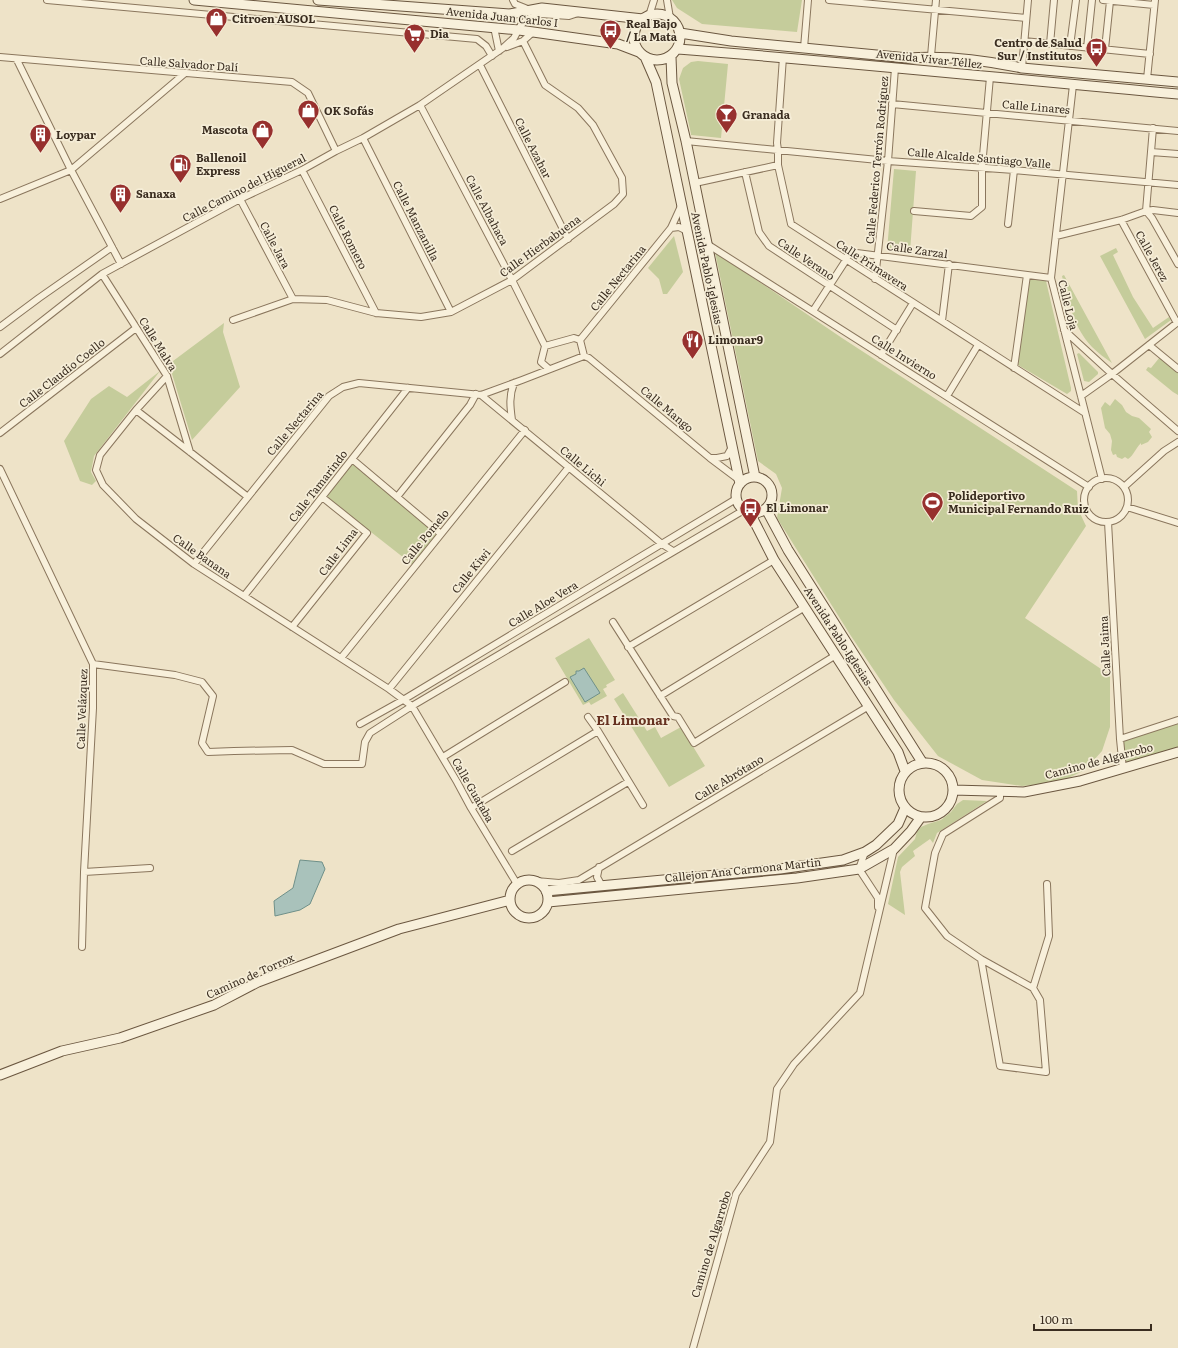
<svg xmlns="http://www.w3.org/2000/svg" width="1178" height="1348" viewBox="0 0 1178 1348" font-family="Literata,serif">
	<rect width="100%" height="100%" fill="#eee3c8"/>
	<path fill="#c5cc9b" d="M672,0H802L797,32L702,24L677,8Z
		M698,61L728,64L721,138L691,135V134L679,79L683,68L691,62Z
		M894,169L916,171L910,252L887,250Z
		M674,236L683,272L667,294H663L659,279L648,268Z
		M1116,248L1118,252L1113,255L1133,297L1153,328L1169,317L1171,320L1145,339L1100,256Z
		M715,252L842,338L1077,491L1078,509L1086,526L1025,618L1110,675V727L1102,751L1085,770L1060,782L1022,786L982,780L938,756L894,700L851,636L777,518L782,488L776,474L758,461Z
		M1064,275L1112,363C1105,358 1098,353 1092,347C1074,328 1068,301 1062,276Z
		M1029,279L1046,281L1071,388V391L1067,394L1018,365Z
		M224,323L223,332L240,387L192,440L169,364Z
		M1079,353L1098,372V374L1089,382L1084,381L1077,354Z
		M1160,357L1178,373V395L1173,392L1146,370L1148,367L1151,368Z
		M160,371L94,456L91,472L96,481L92,485L80,481L64,441L91,399L109,386L127,397Z
		M1115,399L1122,405L1126,412L1132,416L1139,418L1151,429L1149,432L1152,437L1148,442L1141,445V443C1135,449 1134,455 1128,459L1125,457L1122,459L1117,457L1116,454L1113,455L1111,450L1112,441L1110,434L1105,428L1101,408L1105,402L1110,406Z
		M353,462L437,534L413,565L325,496Z
		M589,638L615,680L606,685L607,687L603,689L607,696L591,705L589,702L583,705L555,658Z
		M623,693L647,731L655,727L661,738L681,727L705,766L669,787L614,699Z
		M1178,722V750L1125,767L1121,740Z
		M963,800L987,801L937,833L933,843L930,839L913,851L915,856L902,867L900,872L905,915L888,904L898,857L915,839L917,832L921,827L928,824L941,820L951,812L957,804Z"/>
	<path fill="#a9c2bb" stroke="#6f9089" d="M584,668L600,693L585,702L570,677L576,674V671H579Z
		M300,860L322,862L325,869L310,904L300,910L275,916L274,901L293,888Z"/>
	<g fill="none" stroke-linecap="round" stroke-linejoin="round">
		<defs>
			<path id="street" d="M47,0L477,39L486,46L492,56
				M513,0L515,4L530,10
				M667,0L670,18
				M829,0L1026,18
				M1103,0L1154,5
				M649,16L654,0
				M494,27L499,51
				M1024,41L1150,54
				M1050,44L1054,0
				M1070,46L1076,0
				M507,47L523,41L533,32
				M804,48L808,0
				M1087,48L1092,0
				M1105,49L1110,1
				M931,56L936,0
				M0,57L292,82L308,93L336,151
				M783,57L777,143L778,150V165L791,224L1085,413
				M17,60L71,170L121,264
				M480,65L568,239
				M1022,68L1028,0
				M1147,79L1155,0
				M1073,85L1051,278L1102,479
				M892,104L1178,131
				M420,105L512,280L545,346
				M363,138L451,312
				M686,141L888,161L1014,170L1178,185
				M1151,152L1178,154
				M302,170L376,313
				M745,172L759,232L769,246L897,330
				M695,183L778,165
				M0,199L71,170L184,74
				M240,199L293,299
				M914,211L971,216L982,207V167L990,77
				M1146,211L1153,128
				M1146,211L1152,218L1178,264
				M1121,220L1177,323
				M1008,224L1014,170
				M671,228L679,227L687,231
				M1056,236L1121,220L1146,211L1153,210L1178,213
				M707,244L1089,487
				M102,274L167,376L190,452
				M875,279L888,161L895,68
				M813,311L846,260L849,252L1051,278
				M233,320L293,299L327,300L376,313L421,317L451,312L512,280L614,204L623,194L622,178L593,125L578,108L545,85L523,41
				M942,321L949,264
				M0,327L39,298L112,247
				M1064,330L1112,374L1178,431
				M580,340L671,228L682,204
				M1149,345L1178,369
				M0,354L102,274L240,199L302,170L336,151L363,138L420,105L503,48L514,38L521,25L529,18L541,14L569,16L578,13
				M881,355L913,303
				M584,356L589,358L710,458L738,479
				M1014,368L1027,275
				M167,376L136,410L100,455L96,470L103,485L136,519L194,564L389,689L412,706L457,782L471,808L517,884
				M481,395L662,544L673,551
				M947,396L978,345
				M1081,396L1112,374L1178,322
				M136,410L248,497
				M512,420C510,406 509,396 514,383
				M0,433L136,328
				M711,458H717L727,456L732,447
				M352,459L441,534
				M0,469L93,664V708L84,872L82,947
				M1084 500a22 22 0 1 1 44 0a22 22 0 1 1-44 0Z
				M1124,487L1164,451L1178,442
				M397,497L470,405L476,394
				M1127,507L1178,523
				M1108,522L1120,739L1123,769
				M194,564L329,396L343,387L359,383L481,395L522,380L584,356L580,340L574,338L545,346L541,362L549,369
				M244,596L408,388
				M613,622L673,716L678,717L694,743L836,655
				M292,627L367,533L322,497
				M628,647L774,560
				M341,658L525,430
				M93,664L175,675L202,682L213,696L202,743L208,752L234,751L292,750L324,764H362L365,742L370,733L412,706L744,510
				M389,689L569,467
				M660,696L805,607
				M588,717L598,731L643,805
				M360,724L403,700L736,499
				M1120,739L1178,720
				M443,757L565,682
				M471,808L598,731
				M512,851L628,782
				M865,852L859,869L878,898V907
				M599,867L597,877L602,886
				M84,872L150,868
				M536,881L559,883L579,880L869,706
				M981,959L1033,988L1040,1000L1046,1072L1000,1066Z
				M981,959L947,936L925,908L935,853L943,834L1000,798V792
				M1033,988L1049,936L1047,884
				M693,1348L736,1194L770,1142L777,1089L794,1064L860,993L894,849"/>
			<path id="secondary" d="M194,0L519,30L618,44L639,52
				M318,0L510,14L542,8L643,19
				M634 37a23 23 0 1 1 46 0a23 23 0 1 1-46 0Z
				M680,33L731,41L908,58C946,55 984,60 1022,68L1178,82
				M678,49C845,62 1011,79 1178,94
				M671,57L672,83L686,141L755,477
				M646,59L656,82L740,484
				M736 495a18 18 0 1 1 36 0a18 18 0 1 1-36 0Z
				M766,509L788,550L922,762
				M750,513L774,560L898,752L905,771
				M899 790a27 27 0 1 1 54 0a27 27 0 1 1-54 0Z
				M953,790L1024,792L1080,781L1178,752
				M510 899a19 19 0 1 1 38 0a19 19 0 1 1-38 0Z
				M546,891L780,869L843,860L865,852L876,845L898,824L905,808
				M548,902L797,878L859,869L894,849L911,831L921,817
				M0,1075L62,1051L120,1038L214,1005L258,982L399,929L510,900"/>
		</defs>
		<use href="#street" stroke="#8a765d" stroke-width="8"/>
		<use href="#secondary" stroke="#6b5740" stroke-width="11"/>
		<use href="#street" stroke="#f8f0db" stroke-width="6"/>
		<use href="#secondary" stroke="#f8f0db" stroke-width="9"/>
	</g>
	<defs>
		<symbol id="shop-pin" viewBox="-11 -11 22 30"><path d="M0 17L-7.5 6A9.5 9.5 0 1 1 7.5 6Z" fill="#97302e" stroke="#f5edd7"/><path d="M-5-2.5h2.3a2.7 3.5 0 0 1 5.4 0H5L5.5 6h-11ZM-1.5-2.5h3a1.5 2.3 0 0 0-3 0Z" fill="#fff"/></symbol>
		<symbol id="bus-pin" viewBox="-11 -11 22 30"><path d="M0 17L-7.5 6A9.5 9.5 0 1 1 7.5 6Z" fill="#97302e" stroke="#f5edd7"/><path d="M-5-6H5V4H4V6H2V4H-2V6H-4V4H-5ZM-3.5-4V0h7V-4ZM-3.5 1.2v1.5H-2V1.2ZM2 1.2v1.5H3.5V1.2Z" fill="#fff"/></symbol>
		<symbol id="supermarket-pin" viewBox="-11 -11 22 30"><path d="M0 17L-7.5 6A9.5 9.5 0 1 1 7.5 6Z" fill="#97302e" stroke="#f5edd7"/><path d="M-6-5.5h2.5l.6 2H6L4.5 2H-2.5L-4.4-4H-6ZM-1.5 3.2a1.3 1.3 0 1 0 .1 0ZM3 3.2a1.3 1.3 0 1 0 .1 0Z" fill="#fff"/></symbol>
		<symbol id="bar-pin" viewBox="-11 -11 22 30"><path d="M0 17L-7.5 6A9.5 9.5 0 1 1 7.5 6Z" fill="#97302e" stroke="#f5edd7"/><path d="M-6-5H6L.8 .8V4.5H3.5V6h-7V4.5H-.8V.8Z" fill="#fff"/></symbol>
		<symbol id="building-pin" viewBox="-11 -11 22 30"><path d="M0 17L-7.5 6A9.5 9.5 0 1 1 7.5 6Z" fill="#97302e" stroke="#f5edd7"/><path d="M-4-6H4V6H1V3H-1V6H-4ZM-2.5-4.3h1.7v1.8h-1.7ZM.8-4.3h1.7v1.8H.8ZM-2.5-1h1.7V.8h-1.7ZM.8-1h1.7V.8H.8Z" fill="#fff"/></symbol>
		<symbol id="fuel-pin" viewBox="-11 -11 22 30"><path d="M0 17L-7.5 6A9.5 9.5 0 1 1 7.5 6Z" fill="#97302e" stroke="#f5edd7"/><path d="M-5.5-6h7V0h2V4h1.3V-2.5L3-4.5l.8-.8L6-3V5H2.5V1h-1V6h-7ZM-4.2-4.7v3.2H.2V-4.7Z" fill="#fff"/></symbol>
		<symbol id="restaurant-pin" viewBox="-11 -11 22 30"><path d="M0 17L-7.5 6A9.5 9.5 0 1 1 7.5 6Z" fill="#97302e" stroke="#f5edd7"/><path d="M-5-6h1v4h1v-4h1v4h1v-4h1v5L-1.5 .5V6h-2V.5L-5-1ZM5-6V6H3V1.5H1.5Q1.5-4 5-6Z" fill="#fff"/></symbol>
		<symbol id="stadium-pin" viewBox="-11 -11 22 30"><path d="M0 17L-7.5 6A9.5 9.5 0 1 1 7.5 6Z" fill="#97302e" stroke="#f5edd7"/><path d="M0-5a6.5 5 0 1 0 0 10a6.5 5 0 1 0 0-10ZM-3.5-1.8h7v3.6h-7Z" fill="#fff"/></symbol>
	</defs>
	<g fill-rule="evenodd">
		<use href="#shop-pin" x="204" y="6" width="25" height="34"/>
		<use href="#bus-pin" x="598" y="18" width="25" height="34"/>
		<use href="#supermarket-pin" x="402" y="22" width="25" height="34"/>
		<use href="#bus-pin" x="1084" y="36" width="25" height="34"/>
		<use href="#shop-pin" x="296" y="98" width="25" height="34"/>
		<use href="#bar-pin" x="714" y="102" width="25" height="34"/>
		<use href="#shop-pin" x="250" y="118" width="25" height="34"/>
		<use href="#building-pin" x="28" y="122" width="25" height="34"/>
		<use href="#fuel-pin" x="168" y="152" width="25" height="34"/>
		<use href="#building-pin" x="108" y="182" width="25" height="34"/>
		<use href="#restaurant-pin" x="680" y="328" width="25" height="34"/>
		<use href="#stadium-pin" x="920" y="490" width="25" height="34"/>
		<use href="#bus-pin" x="738" y="496" width="25" height="34"/>
	</g>
	<g text-anchor="middle" stroke-width="3.5" stroke-linejoin="round" paint-order="stroke">
		<g font-size="11" fill="#3a2d20" stroke="#f5edd7">
			<text transform="translate(502 17) rotate(6)" y="4">Avenida Juan Carlos I</text>
			<text transform="translate(929 59) rotate(6)" y="4">Avenida Vivar Téllez</text>
			<text transform="translate(189 64) rotate(4)" y="4">Calle Salvador Dalí</text>
			<text transform="translate(1036 107) rotate(5)" y="4">Calle Linares</text>
			<text transform="translate(533 148) rotate(63)" y="4">Calle Azahar</text>
			<text transform="translate(979 158) rotate(5)" y="4">Calle Alcalde Santiago Valle</text>
			<text transform="translate(877 160) rotate(-85)" y="4">Calle Federico Terrón Rodríguez</text>
			<text transform="translate(244 188) rotate(-27)" y="4">Calle Camino del Higueral</text>
			<text transform="translate(487 210) rotate(62)" y="4">Calle Albahaca</text>
			<text transform="translate(416 221) rotate(63)" y="4">Calle Manzanilla</text>
			<text transform="translate(348 237) rotate(63)" y="4">Calle Romero</text>
			<text transform="translate(275 245) rotate(62)" y="4">Calle Jara</text>
			<text transform="translate(540 246) rotate(-36)" y="4">Calle Hierbabuena</text>
			<text transform="translate(917 250) rotate(8)" y="4">Calle Zarzal</text>
			<text transform="translate(1152 256) rotate(61)" y="4">Calle Jerez</text>
			<text transform="translate(806 259) rotate(34)" y="4">Calle Verano</text>
			<text transform="translate(872 265) rotate(33)" y="4">Calle Primavera</text>
			<text transform="translate(707 268) rotate(78)" y="4">Avenida Pablo Iglesias</text>
			<text transform="translate(618 278) rotate(-51)" y="4">Calle Nectarina</text>
			<text transform="translate(1068 305) rotate(76)" y="4">Calle Loja</text>
			<text transform="translate(158 344) rotate(58)" y="4">Calle Malva</text>
			<text transform="translate(904 357) rotate(32)" y="4">Calle Invierno</text>
			<text transform="translate(62 373) rotate(-38)" y="4">Calle Claudio Coello</text>
			<text transform="translate(667 409) rotate(40)" y="4">Calle Mango</text>
			<text transform="translate(295 423) rotate(-50)" y="4">Calle Nectarina</text>
			<text transform="translate(583 466) rotate(40)" y="4">Calle Lichi</text>
			<text transform="translate(318 486) rotate(-52)" y="4">Calle Tamarindo</text>
			<text transform="translate(425 537) rotate(-51)" y="4">Calle Pomelo</text>
			<text transform="translate(338 552) rotate(-53)" y="4">Calle Lima</text>
			<text transform="translate(202 556) rotate(35)" y="4">Calle Banana</text>
			<text transform="translate(471 571) rotate(-51)" y="4">Calle Kiwi</text>
			<text transform="translate(543 604) rotate(-31)" y="4">Calle Aloe Vera</text>
			<text transform="translate(838 636) rotate(57)" y="4">Avenida Pablo Iglesias</text>
			<text transform="translate(1105 646) rotate(-93)" y="4">Calle Jaima</text>
			<text transform="translate(82 709) rotate(-88)" y="4">Calle Velázquez</text>
			<text transform="translate(1099 761) rotate(-15)" y="4">Camino de Algarrobo</text>
			<text transform="translate(729 778) rotate(-31)" y="4">Calle Abrótano</text>
			<text transform="translate(473 790) rotate(60)" y="4">Calle Guataba</text>
			<text transform="translate(743 870) rotate(-6)" y="4">Callejon Ana Carmona Martin</text>
			<text transform="translate(250 976) rotate(-24)" y="4">Camino de Torrox</text>
			<text transform="translate(711 1244) rotate(-73)" y="4">Camino de Algarrobo</text>
		</g>
		<g font-size="11" font-weight="bold" fill="#3a2d20" stroke="#f5edd7" text-anchor="start">
			<text x="232" y="23">Citroen AUSOL</text>
			<text x="626" y="28">Real Bajo<tspan x="626" dy="13">/ La Mata</tspan></text>
			<text x="430" y="38">Dia</text>
			<text x="1082" y="47" text-anchor="end">Centro de Salud<tspan x="1082" dy="13">Sur / Institutos</tspan></text>
			<text x="324" y="115">OK Sofás</text>
			<text x="742" y="119">Granada</text>
			<text x="248" y="134" text-anchor="end">Mascota</text>
			<text x="56" y="139">Loypar</text>
			<text x="196" y="162">Ballenoil<tspan x="196" dy="13">Express</tspan></text>
			<text x="136" y="198">Sanaxa</text>
			<text x="708" y="344">Limonar9</text>
			<text x="948" y="500">Polideportivo<tspan x="948" dy="13">Municipal Fernando Ruiz</tspan></text>
			<text x="766" y="512">El Limonar</text>
		</g>
		<g font-size="13" font-weight="bold" fill="#663120" stroke="#f5edd7">
			<text x="633" y="725">El Limonar</text>
		</g>
	</g>
	<path d="M1034 1324v6h117v-6" fill="none" stroke="#3a2d20" stroke-width="2"/>
	<text x="1040" y="1324" font-size="12" fill="#3a2d20" stroke="#f5edd7" stroke-width="3" paint-order="stroke">100 m</text>
</svg>
